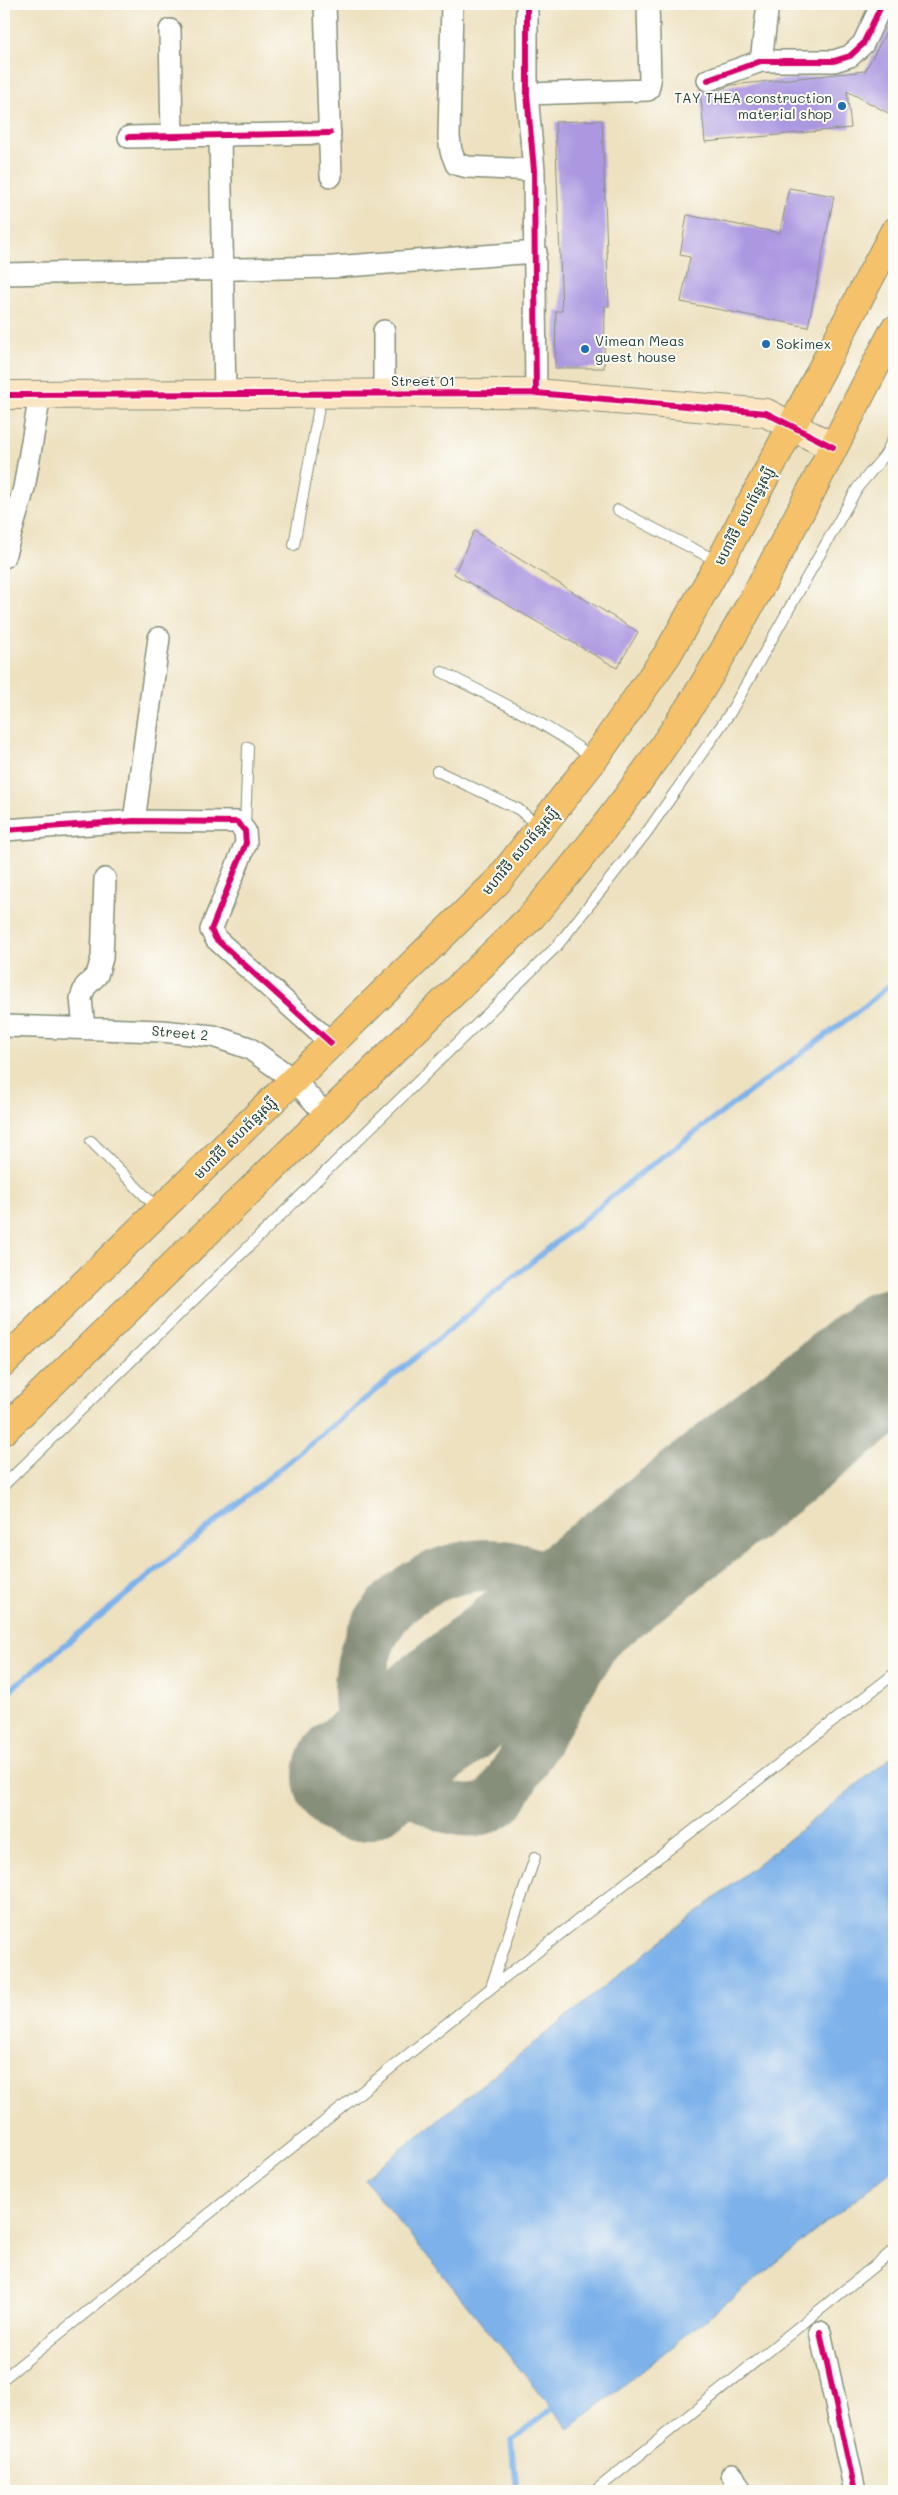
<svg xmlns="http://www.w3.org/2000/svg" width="898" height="2495" viewBox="0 0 898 2495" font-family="Mali,'Noto Sans Khmer',sans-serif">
	<rect width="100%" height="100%" fill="#fdfcf7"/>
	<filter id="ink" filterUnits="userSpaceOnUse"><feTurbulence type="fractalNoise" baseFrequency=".02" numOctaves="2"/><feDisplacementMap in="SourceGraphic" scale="10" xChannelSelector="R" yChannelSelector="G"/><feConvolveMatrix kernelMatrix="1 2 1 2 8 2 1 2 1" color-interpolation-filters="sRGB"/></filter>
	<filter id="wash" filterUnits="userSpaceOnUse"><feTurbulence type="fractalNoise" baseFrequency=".0096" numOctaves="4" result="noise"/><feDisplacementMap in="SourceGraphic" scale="20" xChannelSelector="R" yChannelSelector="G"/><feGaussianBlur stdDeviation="1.12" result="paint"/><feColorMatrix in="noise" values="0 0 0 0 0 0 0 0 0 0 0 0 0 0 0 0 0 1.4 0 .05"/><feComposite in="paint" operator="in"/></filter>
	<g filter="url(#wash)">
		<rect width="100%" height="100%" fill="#ede1c0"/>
		<path fill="#7cb1ea" stroke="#4e778f" d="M894,1755V2168L569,2429L364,2179Z"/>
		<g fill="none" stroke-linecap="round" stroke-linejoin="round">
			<path stroke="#7cb1ea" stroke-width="5.5" d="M4,1697L10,1690L638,1175L865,1006L894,981
				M517,2491L512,2441L552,2408"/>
			<path stroke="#868f7a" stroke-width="52" d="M641,1553C620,1560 584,1578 562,1580C545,1581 531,1572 515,1568C472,1558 424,1574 393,1605C359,1640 350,1699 372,1743C392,1781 458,1833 499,1800L608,1618L660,1538"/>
			<path stroke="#868f7a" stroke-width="130" d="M358,1776L894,1353"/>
		</g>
		<g id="blocks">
			<path fill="#ac98e1" d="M894,18V116L847,91L851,128L705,142L700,89L712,92L732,85L865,71Z
				M602,120L609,306H605L604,368H555L556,311H562L555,122Z
				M789,188L834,196L808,327L681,302L690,257L680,255L687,215L780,233Z
				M474,531L638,632L617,668L454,574Z"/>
		</g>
	</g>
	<g filter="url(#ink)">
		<use href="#blocks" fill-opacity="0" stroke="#868f7a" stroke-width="1"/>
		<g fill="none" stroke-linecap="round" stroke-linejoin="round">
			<defs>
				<path id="lane" d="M618,510L719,562
					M294,545L321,396
					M442,672C494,698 546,723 593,758
					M437,771L518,809L540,827
					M245,827L248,747
					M91,1141L158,1209
					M4,1485L557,946L647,832L730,713L858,487L885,455L894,437
					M491,1987L535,1857
					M4,2378L491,1988L894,1674
					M595,2491L894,2250"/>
				<path id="street" d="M325,4L331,176
					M452,4L449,137L451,151L456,164L468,167L534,170
					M527,4V94L534,170L536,393
					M170,30L172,136
					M761,61L768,4
					M708,80L761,61H834L850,56L863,44L882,4
					M527,94L648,90L650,81L648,4
					M220,135L225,395
					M129,137L330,133
					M4,274L333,267L536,252
					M384,394V331
					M4,557L24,488L40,395
					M134,821L159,638
					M4,830L134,821L237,822L245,831L246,843L211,930L216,939L331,1043
					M4,1026L161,1031L213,1036L249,1048L294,1080L327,1116
					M84,1028L81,998L85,987L97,975L102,958L105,879
					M820,2332L855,2491
					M732,2474L741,2491"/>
				<path id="secondary" d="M4,395L536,393L766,413L833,447"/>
				<path id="highway" d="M4,1362L498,881L594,759L667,655L720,562L894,232
					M4,1430L532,916C594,844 652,767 703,686C773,571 832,449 894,330"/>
			</defs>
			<use href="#lane" stroke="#868f7a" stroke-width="12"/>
			<use href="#street" stroke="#868f7a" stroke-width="24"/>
			<use href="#secondary" stroke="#868f7a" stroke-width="30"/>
			<use href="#highway" stroke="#868f7a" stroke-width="30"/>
			<use href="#lane" stroke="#fff" stroke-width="10"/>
			<use href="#street" stroke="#fff" stroke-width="21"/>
			<use href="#secondary" stroke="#fbe6c4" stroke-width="28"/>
			<use href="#highway" stroke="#f5c16b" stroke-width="28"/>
			<defs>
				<path id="cycleway" d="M527,4V94L534,170L536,393
					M708,80L761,61H834L850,56L863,44L882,4
					M129,137L330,133
					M4,395L536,393L766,413L833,447
					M4,830L134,821L237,822L245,831L246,843L211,930L216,939L331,1043
					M820,2332L855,2491"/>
			</defs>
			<use href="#cycleway" stroke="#fdfcf7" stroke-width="9"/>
			<use href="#cycleway" stroke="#d6006c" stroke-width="6"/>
		</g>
	</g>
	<g fill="#1f6fb2" stroke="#fdfcf7" stroke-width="2">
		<circle cx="842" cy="106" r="5"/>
		<circle cx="766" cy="344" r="5"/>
		<circle cx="585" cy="349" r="5"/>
	</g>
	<g text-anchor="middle" stroke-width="4" stroke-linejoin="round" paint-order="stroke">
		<g font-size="14" fill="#1f3d34" stroke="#fdfcf7" text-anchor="start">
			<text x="832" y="103" text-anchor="end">TAY THEA construction<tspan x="832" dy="16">material shop</tspan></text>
			<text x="595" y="346">Vimean Meas<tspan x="595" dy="16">guest house</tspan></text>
			<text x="776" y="349">Sokimex</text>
		</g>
		<g font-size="14" fill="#1f3d34" stroke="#fdfcf7">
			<text x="423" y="386">Street 01</text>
			<text transform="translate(744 516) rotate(-62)" y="5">មហាវិថី សហព័ន្ធរុស្ស៊ី</text>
			<text transform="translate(520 851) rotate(-50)" y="5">មហាវិថី សហព័ន្ធរុស្ស៊ី</text>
			<text transform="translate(180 1033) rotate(5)" y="5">Street 2</text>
			<text transform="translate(235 1138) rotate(-45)" y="5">មហាវិថី សហព័ន្ធរុស្ស៊ី</text>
		</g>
	</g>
	<rect width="898" height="2495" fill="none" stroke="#fdfcf7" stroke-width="20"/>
</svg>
